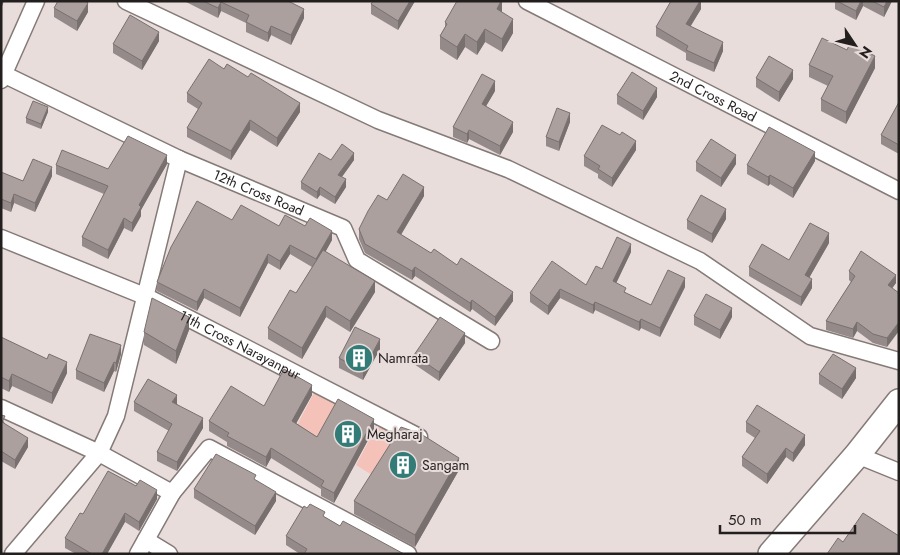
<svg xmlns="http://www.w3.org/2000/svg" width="900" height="555" viewBox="0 0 900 555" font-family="Jost,sans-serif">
	<rect width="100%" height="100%" fill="#e9dddc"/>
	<path fill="#f5c2ba" d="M315,391L339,404L318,442L295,429Z
		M379,422L401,435L375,477L356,465Z"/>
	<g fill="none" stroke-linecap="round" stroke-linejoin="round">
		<defs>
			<g id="street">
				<path d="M126,1L378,120L508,169L700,261L810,336L899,361"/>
				<path id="s1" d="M527,1L899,191"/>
				<path id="s2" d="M1,73L179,159L343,228L357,260L491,341"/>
				<path d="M1,80L36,1"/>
				<path id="s3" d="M1,238L147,297L419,437"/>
				<path d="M1,408L99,453L116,416L179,159"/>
				<path d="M857,455L899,472"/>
				<path d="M146,540L169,554"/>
				<path d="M13,554L99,453L172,493L209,448L408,554"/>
				<path d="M138,554L172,493"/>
			</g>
			<path id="primary" d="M771,554L857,455L899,402"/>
		</defs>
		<use href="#street" stroke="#847a78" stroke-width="19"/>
		<use href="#primary" stroke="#847a78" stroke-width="28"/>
		<use href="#street" stroke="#fff" stroke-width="16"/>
		<use href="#primary" stroke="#fff" stroke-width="25"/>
	</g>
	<path fill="#948a89" d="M184,1H288L304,18L291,45L271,35L268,42L246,32V23L221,11L218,18Z
		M415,1L398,30L371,14V4Z
		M502,1V13L513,33L502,52L485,42L477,55L465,47L457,60L440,49V36L445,27V22Z
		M701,1V9L690,26L723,51L714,72L686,60V53L656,36V27Z
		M835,1H892L884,17L863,6L856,20L835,9Z
		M54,8L88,12L77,31L54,17Z
		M159,41L142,70L113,53V44Z
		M809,65L875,68L846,124L821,111V99L828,86L809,77Z
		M224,69L300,112L277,147L250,130L231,160L187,137V128L198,109L187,102V93Z
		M756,78L793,79L779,102L756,87Z
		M495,91L486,106L513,132L500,155L469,139L467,143L453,137V127Z
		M617,95L657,97L643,120L617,104Z
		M899,102V154L881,144V135Z
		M48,112L41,129L26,123V118Z
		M570,122L559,151L546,146V137Z
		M636,150L612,187L598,178V174L584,166V156Z
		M331,160H354L342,177L346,187L335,204L320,195L317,199L301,189V182Z
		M815,161L793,198L770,184L768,186L747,174V165Z
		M696,162L736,164L721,187L696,171Z
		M167,164L141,210V216L132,232L124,228L108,259L82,246V237L104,194L56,174V165L108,169Z
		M1,172L23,181L52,176L35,212L14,203L11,212L1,208Z
		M424,196L401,235L431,253L457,265L513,301L495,326L472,309L470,312L415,276L412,280L365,253L359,239V229L387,200Z
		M726,219L712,243L687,229V220Z
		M232,220L279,226H305L332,240L325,252L375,292L350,332L326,317L302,359L268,339V328L296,293L312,267L290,254L280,270L268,263L240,317L204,298L197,311L157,291V282Z
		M829,243L809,278L812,288L801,306L749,276V267L789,260Z
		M631,252L616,283L626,293L651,305L685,287L660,337L641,328L639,331L595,310L593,314L560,298L548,315L530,302V293L586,285L602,269Z
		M849,271L896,283L892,288L887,347L873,343L857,331L853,338L826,330V321L851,282L849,280Z
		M694,316L732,317L720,339L694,325Z
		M189,330L176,364L144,345V332Z
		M1,337L67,373L52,404L12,386L9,392L1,388Z
		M465,343L439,381L414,364V355Z
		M380,349L363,380L339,368V358Z
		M121,354L116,372L114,371L104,392L76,379V370Z
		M819,374L856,378L842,399L819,384Z
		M312,395L296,423L317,437L374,429L334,503L321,496V489L271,458L266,467L227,446V442L209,431V421L264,406Z
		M134,402L177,404L203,428L177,471L157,461V452L169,431L134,411Z
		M1,415L5,424L28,447L15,469L1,461Z
		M746,422L805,445L793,462L786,457L767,484L742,466V457L755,438L746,432Z
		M459,470L415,547L354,514V501Z
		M256,480L276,501L255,535L194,498V489Z
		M157,499L139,531L125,522L107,554H76L65,548V538L83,514Z
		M325,517L340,526L404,554H300L286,545V536Z"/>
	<path fill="#78706f" d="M1,1H4L1,9Z
		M410,1H415L398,30V21Z
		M501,1H502V13L497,9Z
		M700,1H701V9L686,34V24Z
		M861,1H863V6L856,20V11Z
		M887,1H892L884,17V7Z
		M221,2V11L218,18V8Z
		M88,3V12L77,31V21Z
		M304,9V18L291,45V35Z
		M513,19V33L502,52V39Z
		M271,26V35L268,42V33Z
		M485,29V42L477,55V42Z
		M159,32V41L142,70V61Z
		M465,34V47L457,60V47Z
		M723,42V51L714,72V63Z
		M875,56V68L846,124V112Z
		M793,70V79L779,102V92Z
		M495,81V91L482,113V104Z
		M657,88V97L643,120V111Z
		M300,103V112L277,147V138Z
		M48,107V112L41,129V124Z
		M570,113V122L559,151V142Z
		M250,120V130L231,160V151Z
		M513,122V132L500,155V146Z
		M469,130V139L467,143V134Z
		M636,141V150L612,187V178Z
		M815,152V161L793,198V188Z
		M354,153V160L338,182V175Z
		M167,155V164L141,210V216L132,232V223L139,205Z
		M736,155V164L721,187V178Z
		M52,167V176L35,212V203Z
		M770,175V184L768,186V177Z
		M346,179V187L335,204V197Z
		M320,187V195L317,199V192Z
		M424,187V196L397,241V232Z
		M14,194V203L11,212V203Z
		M726,209V219L712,243V234Z
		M124,218V228L108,259V250Z
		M332,231V240L316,269V259Z
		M829,233V243L805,285V275Z
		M631,244V252L613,290V281Z
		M290,245V254L280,270V261Z
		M268,254V263L240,317V308Z
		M415,267V276L412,280V271Z
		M896,275V283L888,294V285Z
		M685,278V287L660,337V328Z
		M812,279V288L801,306V297Z
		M375,281V292L350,332V321Z
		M204,289V298L197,311V302Z
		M560,289V298L548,315V306Z
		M513,292V301L495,326V317Z
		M472,300V309L470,312V303Z
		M595,302V310L593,314V305Z
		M326,306V317L302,359V348Z
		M732,308V317L720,339V330Z
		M189,317V330L176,364V351Z
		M641,319V328L639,331V322Z
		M857,322V331L853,338V329Z
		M899,322V331L887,347V338Z
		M465,333V343L439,381V372Z
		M380,339V349L363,380V371Z
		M121,345V354L116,372V363Z
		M67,362V373L52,404V393Z
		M114,362V371L104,392V383Z
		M856,368V378L842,399V389Z
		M12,374V386L9,392V381Z
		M312,385V395L292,431V421Z
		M177,395V405L172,402Z
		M203,418V428L177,471V462Z
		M374,419V429L334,503V493Z
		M805,435V445L793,462V453Z
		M28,438V447L15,469V460Z
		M271,448V458L266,467V457Z
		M786,448V457L767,484V474Z
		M459,458V470L415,547V535Z
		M157,490V499L139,531V522Z
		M276,492V501L255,535V526Z
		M125,513V522L107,554H102Z"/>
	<path fill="#aca09f" stroke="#78706f" d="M58,1H85L88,3L77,21L54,8Z
		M203,1H288L304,9L291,35L271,26L268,33L246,22L249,15L221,2L218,8Z
		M373,1H410L398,21L371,4Z
		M457,1H501L497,9L513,19L502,39L485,29L477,42L465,34L457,47L440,36L447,24L445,22Z
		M671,1H700L686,24L723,42L714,63L686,50L688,46L656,27Z
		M837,1H861L856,11Z
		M872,1H887L884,7Z
		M130,15L159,32L142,61L113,44Z
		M822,38L847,50L850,43L875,56L846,112L821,99L833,76L809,65Z
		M769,56L793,70L779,92L756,78Z
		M209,59L224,69L227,64L248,77L251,73L300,103L277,138L250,120L231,151L187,128L202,103L187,93Z
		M632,72L657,88L643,111L617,95Z
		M482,74L495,81L482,104L513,122L500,146L469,130L467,134L453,127Z
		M33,101L48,107L41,124L26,118Z
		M899,102V145L881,135Z
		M557,108L570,113L559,142L546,137Z
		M602,125L620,135L622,132L636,141L612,178L598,169L600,166L584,156Z
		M769,127L815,152L793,188L770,175L768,177L747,165Z
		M128,136L167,155L139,205L141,207L132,223L124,218L108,250L82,237L108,186L56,165L62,150L108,169Z
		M711,139L736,155L721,178L696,162Z
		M342,144L354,153L338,175L346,179L335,197L320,187L317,192L301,182L319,153L331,160Z
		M33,159L52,167L35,203L14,194L11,203L1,199V172L23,181Z
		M403,174L424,187L397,232L431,253L434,249L457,265L461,258L513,292L495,317L472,300L470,303L415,267L412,271L365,244L359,229L368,211L378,195L387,200Z
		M701,195L726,209L712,234L687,220Z
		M197,201L232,220L241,205L279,226L285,215L305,226L310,218L332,231L316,259L290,245L280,261L268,254L240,308L204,289L197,302L157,282L171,247Z
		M810,223L829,233L805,275L812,279L801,297L749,267L762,244L789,260Z
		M617,237L631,244L613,281L626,288L624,292L651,305L668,270L685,278L660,328L641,319L639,322L595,302L593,305L560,289L548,306L530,293L552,261L586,285L596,266L602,269Z
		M323,250L375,281L350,321L326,306L302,348L268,328L290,290L296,293Z
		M861,251L896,275L888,285L899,293V322L887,338L873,334L857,322L853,329L826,321L855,276L849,271Z
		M706,294L732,308L720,330L694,316Z
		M152,298L189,317L176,351L144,332Z
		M440,317L465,333L439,372L414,355Z
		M355,327L380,339L363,371L339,358Z
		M90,334L121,345L116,363L114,362L104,383L76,370Z
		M1,337L47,359L49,354L67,362L52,393L12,374L9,381L1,377Z
		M833,354L856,368L842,389L819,374Z
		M284,369L312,385L292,421L317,437L338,399L374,419L334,493L321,486L324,481L271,448L266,457L227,436L229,433L209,421L231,386L264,406Z
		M148,379L177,395L172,402L203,418L177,462L157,452L172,424L134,402Z
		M757,405L805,435L793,453L786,448L767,474L742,457L760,431L746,422Z
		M1,415L5,416L2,422L28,438L15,460L1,451Z
		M401,427L421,434L459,458L415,535L354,501Z
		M216,454L256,475L254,479L276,492L255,526L194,489Z
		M108,471L136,486L140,480L157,490L139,522L125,513L102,554H92L65,538L80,513L83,514Z
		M310,504L325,512L323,516L340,526L343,521L404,554H304L307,549L286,536L304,506L307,508Z
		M863,513L899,536V554H827L838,538L843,542Z"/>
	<defs>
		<symbol id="building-disc" viewBox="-11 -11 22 22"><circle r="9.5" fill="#337b77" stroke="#e9dddc"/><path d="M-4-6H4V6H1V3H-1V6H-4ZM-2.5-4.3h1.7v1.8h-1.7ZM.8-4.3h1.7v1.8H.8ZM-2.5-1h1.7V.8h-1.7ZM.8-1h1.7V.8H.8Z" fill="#fff"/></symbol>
	</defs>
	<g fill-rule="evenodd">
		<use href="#building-disc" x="343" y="342" width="32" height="32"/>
		<use href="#building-disc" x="332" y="418" width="32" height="32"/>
		<use href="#building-disc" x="387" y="449" width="32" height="32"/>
	</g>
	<g text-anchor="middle" stroke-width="4" stroke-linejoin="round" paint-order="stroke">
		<g font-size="14" fill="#231f1e" stroke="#e9dddc">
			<text dy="5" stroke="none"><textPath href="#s1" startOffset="209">2nd Cross Road</textPath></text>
			<text dy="5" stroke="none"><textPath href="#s2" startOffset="284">12th Cross Road</textPath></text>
			<text dy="5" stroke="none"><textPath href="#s3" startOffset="262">11th Cross Narayanpur</textPath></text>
		</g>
		<g font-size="14" fill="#231f1e" stroke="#e9dddc" text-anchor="start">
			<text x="378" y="363">Namrata</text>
			<text x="367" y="439">Megharaj</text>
			<text x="422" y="470">Sangam</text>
		</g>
	</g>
	<rect width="900" height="555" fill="none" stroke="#231f1e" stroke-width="5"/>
	<g transform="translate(855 45) rotate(125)" stroke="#e9dddc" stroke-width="4" paint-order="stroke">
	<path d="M0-4L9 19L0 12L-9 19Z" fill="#231f1e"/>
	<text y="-8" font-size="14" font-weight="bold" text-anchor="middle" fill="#231f1e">N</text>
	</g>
	<path d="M720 525v8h135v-8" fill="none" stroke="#231f1e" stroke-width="2.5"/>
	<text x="728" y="525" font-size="15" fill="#231f1e" stroke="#e9dddc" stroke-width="4" paint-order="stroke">50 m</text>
</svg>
